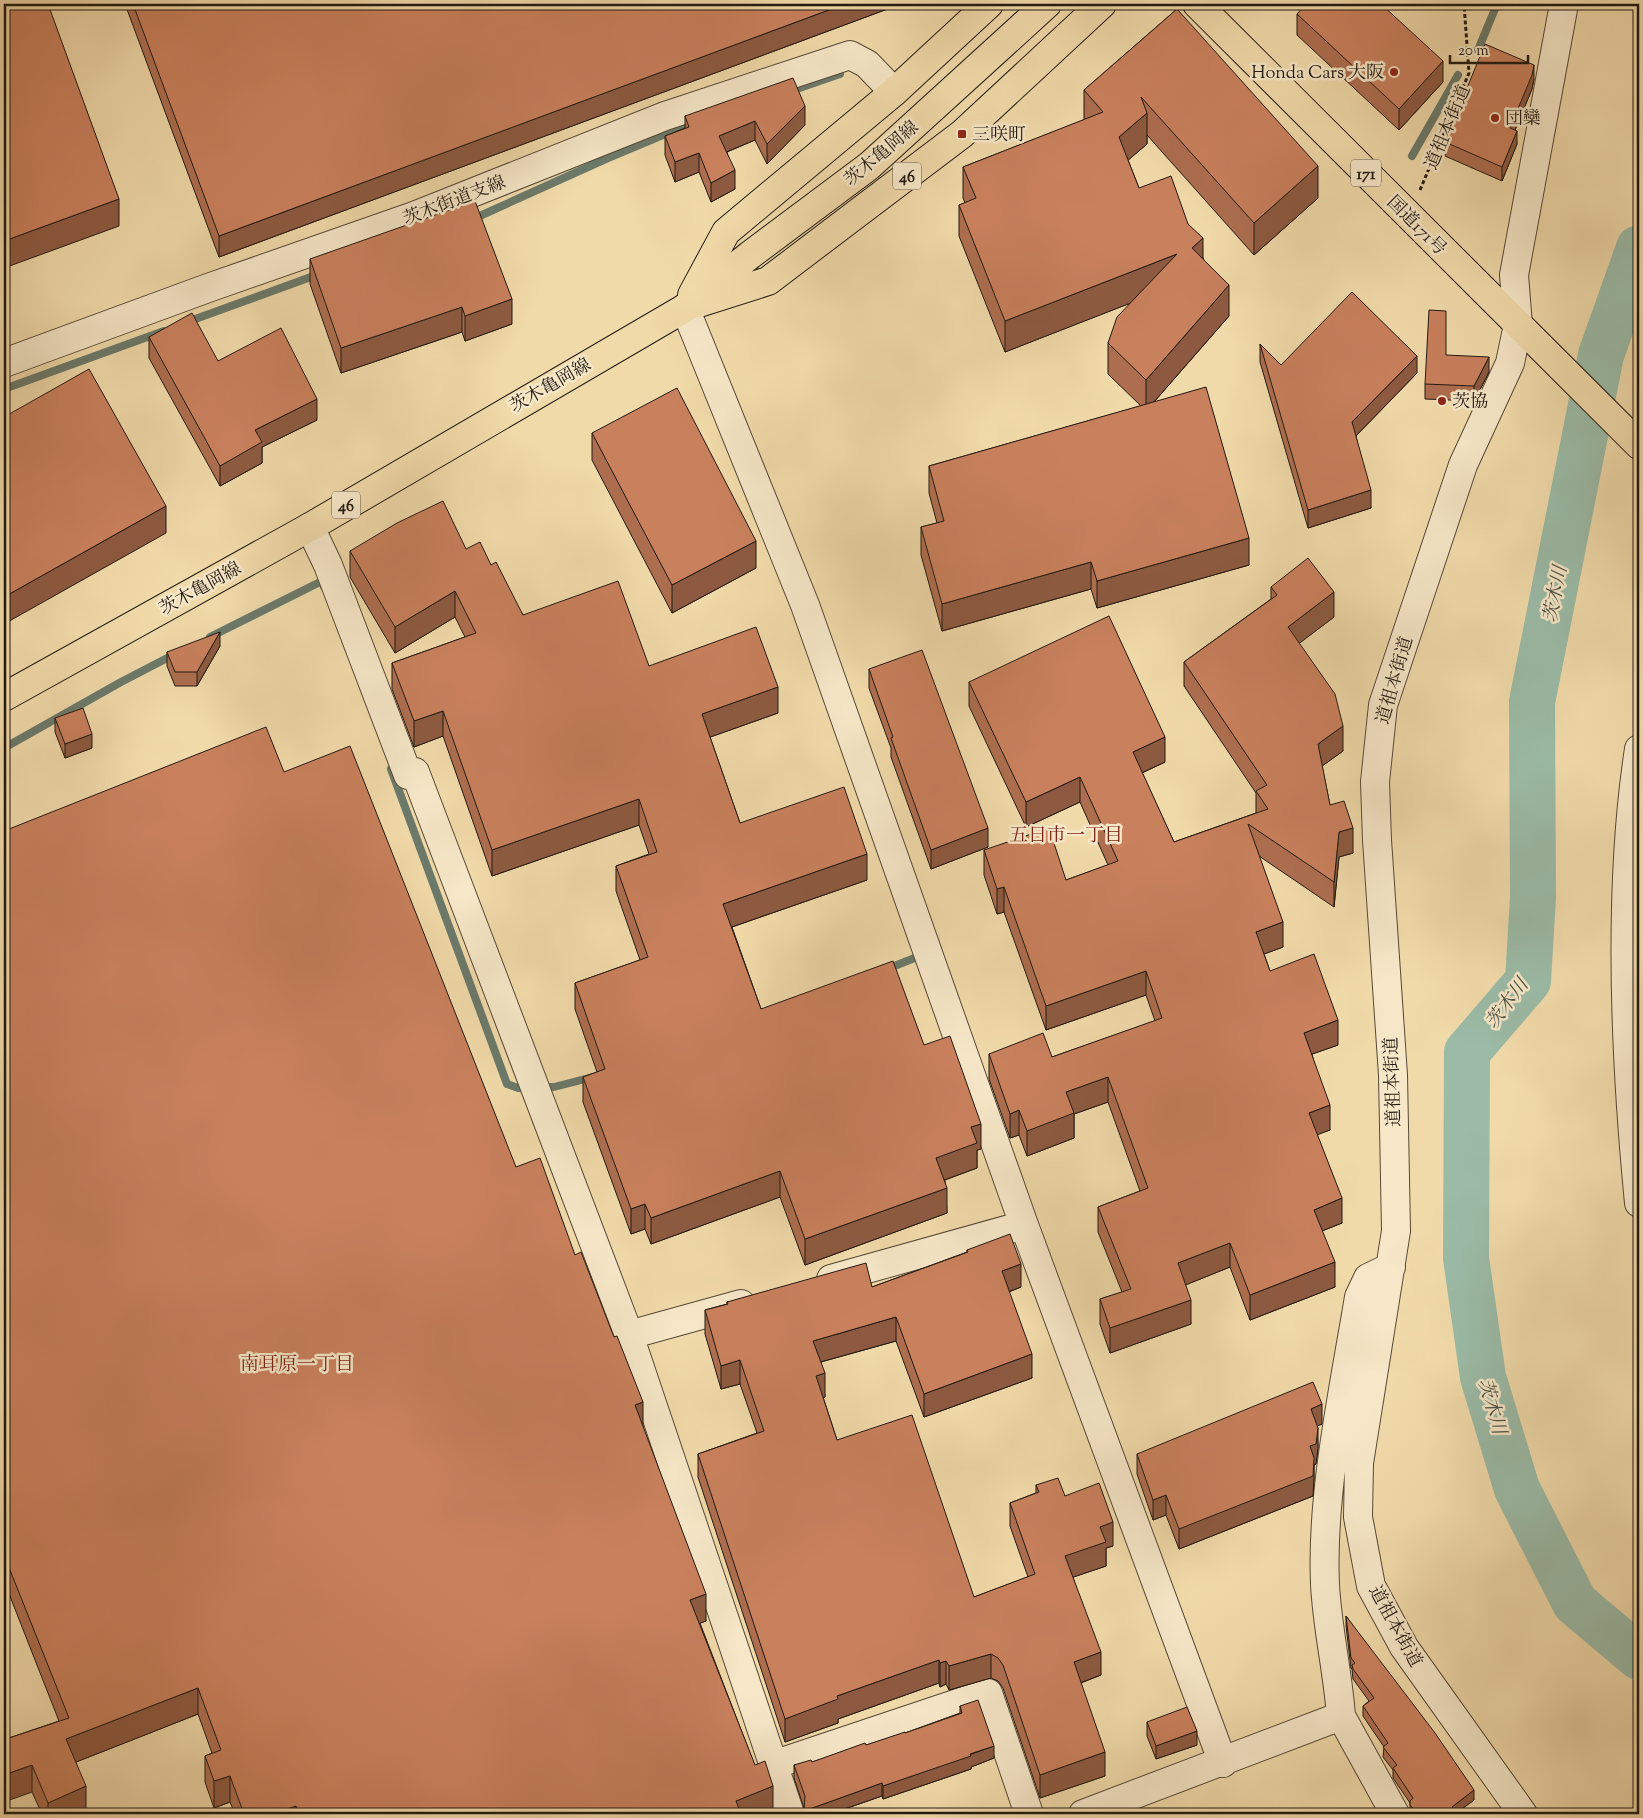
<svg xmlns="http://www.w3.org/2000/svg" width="1643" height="1818" viewBox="0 0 1643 1818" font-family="'Sorts Mill Goudy','Noto Serif JP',serif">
	<rect width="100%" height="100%" fill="#f1daaa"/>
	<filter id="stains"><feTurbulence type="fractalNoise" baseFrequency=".004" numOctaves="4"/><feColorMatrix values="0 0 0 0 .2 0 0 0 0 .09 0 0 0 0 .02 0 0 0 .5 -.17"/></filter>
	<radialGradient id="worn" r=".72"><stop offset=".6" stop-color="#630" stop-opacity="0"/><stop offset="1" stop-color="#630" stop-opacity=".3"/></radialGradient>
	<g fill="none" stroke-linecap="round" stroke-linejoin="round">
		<path stroke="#6b7a6b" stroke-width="8" d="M1478,50L1497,4
			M788,92L840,74
			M1412,156L1458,75
			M473,219L608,158L694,122
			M187,322L319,274
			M4,389L164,331
			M210,637L322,581L324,587
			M4,748L121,682L175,654
			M391,769L507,1084L518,1088H529
			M887,969L917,957
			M540,1087H554L593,1077"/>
		<path stroke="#9bbba7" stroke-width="46" d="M1639,248L1601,355L1532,702L1533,897L1528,981L1467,1052L1466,1258L1483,1377L1517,1489L1575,1603L1639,1657"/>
		<defs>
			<path id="minor" d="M685,308L805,605L1024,1225L1223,1763
				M4,363L208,288L414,216L665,116L850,55L867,64L894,92
				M310,527L328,565L408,775L415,772L629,1335L790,1814
				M1639,749C1617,892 1625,1059 1639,1203
				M831,1279L1024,1225
				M629,1335L741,1304
				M1341,1716L1395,1814
				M773,1765L988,1693L1029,1814
				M1083,1814L1341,1716C1338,1673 1327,1627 1325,1584C1321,1493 1344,1388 1359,1297L1368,1278L1391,1267
				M1523,1814L1404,1647L1371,1586L1358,1517L1359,1463L1396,1231L1393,1075L1377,840L1375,782L1383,705L1463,465L1510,363L1518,325L1514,275L1564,4"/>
			<path id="major" d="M692,295L726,232L894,92L989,4
				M699,303L768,281L962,134L1102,4
				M4,697L310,527L685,308L750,255L869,166L1047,4"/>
			<path id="highway" d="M1197,4L1639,445"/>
		</defs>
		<use href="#minor" stroke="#564937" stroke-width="30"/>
		<use href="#major" stroke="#221911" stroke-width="30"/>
		<use href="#highway" stroke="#221911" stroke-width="30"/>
		<path stroke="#221911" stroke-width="3" stroke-dasharray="4 2.5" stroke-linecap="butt" d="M1420,190L1469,73L1464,4"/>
		<use href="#minor" stroke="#f6e7c8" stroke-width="28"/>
		<use href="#major" stroke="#f1daaa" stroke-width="28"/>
		<use href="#highway" stroke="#f1daaa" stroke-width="28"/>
	</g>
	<path fill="#ad6e50" stroke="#221911" d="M125,4H901L219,257Z
		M1177,9L1318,198L1254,255L1147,135V144L1128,160L1139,188L1188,224L1203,258L1229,316L1154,402L1249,565L1097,608L1091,589L942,631L921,555V527L937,523L929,493V466L1141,406L1108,374V343L1130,303L1005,352L959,236V205L965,203L963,198V167L1084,120V90Z
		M1297,14L1443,82L1399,130L1297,35Z
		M1534,79L1532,89L1515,130L1517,144L1502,181L1445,156V142Z
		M685,116L805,125L767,164L755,140L727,152L735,189L711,202L699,172L675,182L665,155V136L685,128Z
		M310,259L512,324L465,341L462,332L341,373L310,284Z
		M149,337L218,361L317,420L262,447V463L220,486L149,358Z
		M1260,344L1281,365L1417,373L1356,436L1371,508L1308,528L1260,362Z
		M1446,355L1489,372L1474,401L1425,399V384Z
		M592,433L756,568L672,613L592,460Z
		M466,549L491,565L523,615L649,666L778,713L710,737L740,823L867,880L732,927L761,1009L924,1045L981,1149L977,1150V1168L945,1180L947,1213L805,1265L780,1197L651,1244L645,1229L631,1234L583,1102V1077L597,1072L575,1009V983L640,960L616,891V866L649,854L639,825L492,876L443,736L414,747L392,689V663L465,637L455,617L395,653L350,577V551Z
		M1271,587L1334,617L1299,643L1343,751L1322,766L1330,805L1353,853L1339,857L1334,907L1259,856L1283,947L1264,954L1270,971L1338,1045L1312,1054L1330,1130L1317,1134L1342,1223L1322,1231L1335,1287L1250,1320L1230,1267L1185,1285L1191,1324L1110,1353L1100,1324V1299L1122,1292L1098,1232V1207L1140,1191L1108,1102L1074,1114V1138L1027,1156L1019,1135L1010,1138L989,1079V1054L1052,1057L1155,1021L1146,995L1046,1030L1004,912L997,914L984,875V850L1066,880L1108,865L1080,802L1026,827L969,706V682L1165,762L1142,773L1174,842L1256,813V793L1184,686V662L1271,599Z
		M220,646L197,686H175L167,666V652Z
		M869,669L988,847L931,869L891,757V748L869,688Z
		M55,718L92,748L65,758L55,732Z
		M284,772L516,1167L575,1255L643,1427L706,1621L700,1623L773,1813L769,1814H235L230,1802L214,1808L205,1782V1756L212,1753L198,1714L76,1762L86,1813L83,1814H42L32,1792L6,1739L59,1721L4,1581V831Z
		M967,1250L1021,1287L1009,1292L1032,1378L924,1417L896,1341L821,1362L825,1397H823L837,1440L974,1597L1028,1577L1010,1526V1503L1036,1493V1485L1065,1496L1113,1546L1106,1548V1566L1073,1577L1101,1675L1081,1683L1105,1776L1040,1798L1003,1688L998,1681L991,1678L949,1690L946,1684L940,1687L939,1683L838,1719V1723L785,1742L698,1477V1454L757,1433L740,1384L721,1389L705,1334V1310L727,1304V1302L872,1287L967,1252Z
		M1322,1424L1317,1426L1318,1448L1316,1464L1314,1465V1478L1313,1496L1179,1549L1166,1515L1153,1520L1137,1474V1454Z
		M1346,1616L1474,1800L1456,1813L1457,1814H1410V1803L1393,1778V1770L1383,1757L1384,1747L1363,1716V1706L1369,1701L1353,1679L1352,1669L1351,1668L1346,1626Z
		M960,1706L994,1758L971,1767V1769L883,1799L882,1796L830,1814H804V1808L794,1778V1765L812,1762L905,1733L960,1713Z
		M1147,1722L1197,1745L1156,1759L1147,1736Z"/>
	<path fill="#8d5a41" stroke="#221911" d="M845,4H901L219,257V236Z
		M1443,61V82L1399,130V109Z
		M1534,65V79L1532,89L1510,142V128Z
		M805,106V125L767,164V144Z
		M1147,113V144L1119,168V137Z
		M755,121V140L719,155V136Z
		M1517,131V144L1502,181V167Z
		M699,153V172L675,182V162Z
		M1318,166V198L1254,255V223Z
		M735,170V189L711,202V183Z
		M119,199V226L4,268V241Z
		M1203,238V269L1192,248Z
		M1177,254V285L1005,352V321Z
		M1229,285V316L1146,411V380Z
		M512,299V324L465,341V316Z
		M462,307V332L341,373V348Z
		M1417,356V373L1352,440V422Z
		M1489,357V372L1474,401V386Z
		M317,399V420L262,447V463L220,486V466L255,430Z
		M1371,490V508L1308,528V510Z
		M166,506V533L4,624V597Z
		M1249,538V565L1097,608V581Z
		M756,541V568L672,613V585Z
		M1091,562V589L942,631V604Z
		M455,591V617L395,653V627Z
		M1334,592V617L1288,652V627Z
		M220,632V646L197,686V672Z
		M778,687V713L702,740V714Z
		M443,711V736L414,747V721Z
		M1343,726V751L1318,769V744Z
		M92,734V748L65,758V744Z
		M1165,737V762L1133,777V752Z
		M1080,777V802L1026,827V802Z
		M639,799V825L492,876V850Z
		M988,828V847L931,869V850Z
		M1353,828V853L1339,857L1334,907V882L1339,832Z
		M867,854V880L723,930V904Z
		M1004,887V912L997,914V889Z
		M1283,922V947L1256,957V932Z
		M1146,971V995L1046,1030V1006Z
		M1338,1020V1045L1304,1057V1033Z
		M1108,1077V1102L1074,1114V1138L1027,1156V1131L1066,1092Z
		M1330,1105V1130L1309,1138V1113Z
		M1019,1110V1135L1010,1138V1114Z
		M981,1124V1149L977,1150V1168L936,1183V1158L971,1127Z
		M780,1171V1197L651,1244V1218Z
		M947,1188V1213L805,1265V1239Z
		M1342,1198V1223L1314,1234V1210Z
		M645,1204V1229L631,1234V1209Z
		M1230,1243V1267L1178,1288V1263Z
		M1335,1262V1287L1250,1320V1295Z
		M1021,1264V1287L1002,1294V1271Z
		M1191,1300V1324L1110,1353V1328Z
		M896,1317V1341L813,1364V1341Z
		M1032,1354V1378L924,1417V1394Z
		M740,1360V1384L721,1389V1366Z
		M825,1373V1397L816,1400V1376Z
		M643,1402V1429L635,1405Z
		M1322,1404V1424L1311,1429V1409Z
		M1318,1428V1448L1316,1464L1314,1465V1478L1313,1496L1179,1549V1529L1310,1446Z
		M1166,1495V1515L1153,1520V1500Z
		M1113,1522V1546L1106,1548V1566L1065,1580V1556L1100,1527Z
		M706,1594V1621L690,1627V1600Z
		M1101,1652V1675L1074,1685V1662Z
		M991,1654V1678L949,1690V1666Z
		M939,1660V1683L838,1719V1723L785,1742V1719L837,1696Z
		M946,1661V1684L940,1687V1663Z
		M198,1688V1714L66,1766V1739Z
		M1197,1731V1745L1156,1759V1746Z
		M994,1746V1758L971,1767V1769L883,1799V1786Z
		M1105,1752V1776L1040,1798V1775Z
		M32,1765V1792L4,1802V1775Z
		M230,1776V1802L214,1808V1781Z
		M882,1783V1796L830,1814H804V1811Z
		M86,1786V1813L83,1814H48V1803Z
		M773,1786V1813L769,1814H736V1801Z
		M1474,1790V1800L1455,1814L1452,1807Z
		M296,1806V1814H273Z"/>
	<path fill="#c9805d" stroke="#221911" d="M4,4H48L119,199L4,241Z
		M133,4H845L219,236Z
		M1306,4H1381L1443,61L1399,109L1297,14Z
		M1177,9L1318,166L1254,223L1141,97L1147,113L1119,137L1139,188L1171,176L1188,224L1203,238L1192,248L1229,285L1146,380L1108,343L1117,317L1177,254L1005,321L959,205L976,198L963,167L1103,112L1084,90Z
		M1485,44L1534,65L1532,75L1510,128L1517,131L1502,167L1445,142Z
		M793,78L805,106L767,144L755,121L719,136L735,170L711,183L699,153L675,162L665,136L689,127L685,116Z
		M475,201L512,299L465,316L462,307L341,348L310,259Z
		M1352,292L1417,356L1352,422L1371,490L1308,510L1260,344L1281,365Z
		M1429,310L1446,311V355L1489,357L1474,386L1425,384Z
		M192,313L218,361L281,328L317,399L255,430L262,442L220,466L149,337Z
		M89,369L166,506L4,597V417Z
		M1206,387L1249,538L1097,581L1091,562L942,604L921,527L944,521L929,466Z
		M677,388L756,541L672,585L592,433Z
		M443,501L466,549L480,542L491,565L496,562L523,615L618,581L649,666L756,627L778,687L702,714L740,823L844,787L867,854L723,904L761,1009L893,961L924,1045L950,1036L981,1124L971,1127L977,1143L936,1158L947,1188L805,1239L780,1171L651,1218L645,1204L631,1209L583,1077L605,1069L575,983L648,957L616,866L657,852L639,799L492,850L443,711L414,721L392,663L476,633L455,591L395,627L350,551L397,523Z
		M1308,558L1334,592L1288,627L1335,694L1343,726L1318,744L1330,805L1344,801L1353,828L1339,832L1334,882L1248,824L1283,922L1256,932L1270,971L1314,954L1338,1020L1304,1033L1330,1105L1309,1113L1342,1198L1314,1210L1335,1262L1250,1295L1230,1243L1178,1263L1191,1300L1110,1328L1100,1299L1131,1289L1098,1207L1148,1188L1108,1077L1066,1092L1074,1113L1027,1131L1019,1110L1010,1114L989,1054L1043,1033L1052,1057L1162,1018L1146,971L1046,1006L1004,887L997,889L984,850L1049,828L1066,880L1118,861L1080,777L1026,802L969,682L1109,616L1165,737L1133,752L1174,842L1268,809L1256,791L1267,785L1184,662L1277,595L1271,587Z
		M220,632L197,672H175L167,652Z
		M922,650L988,828L931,850L891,738L893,737L869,669Z
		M83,708L92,734L65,744L55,718Z
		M266,727L284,772L350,746L516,1167L540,1158L575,1255L581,1252L614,1337L617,1336L643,1402L635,1405L706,1594L690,1600L755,1765L765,1761L773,1786L736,1801L741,1814H299L296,1806L273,1814H244L230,1776L214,1781L205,1756L221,1750L198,1688L66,1739L86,1786L48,1803L32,1765L4,1775V1733L6,1739L69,1718L4,1555V831Z
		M1010,1234L1021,1264L1002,1271L1032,1354L924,1394L896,1317L813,1341L825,1373L816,1376L837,1440L912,1415L974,1597L1035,1574L1010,1503L1039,1492L1036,1485L1058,1478L1065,1496L1099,1483L1113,1522L1100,1527L1106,1542L1065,1556L1101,1652L1074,1662L1105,1752L1040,1775L1003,1665L998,1658L991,1654L949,1666L946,1661L940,1663L939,1660L837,1696L838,1699L785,1719L698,1454L764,1431L740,1360L721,1366L705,1310L728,1304L727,1302L866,1263L872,1287L968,1252L967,1250Z
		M1313,1382L1322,1404L1311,1409L1318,1428L1316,1444L1310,1446L1314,1458L1313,1476L1179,1529L1166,1495L1153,1500L1137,1454Z
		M1346,1616L1435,1733L1474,1790L1452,1807L1457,1814H1417L1410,1805V1801L1413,1798L1393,1768L1397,1765L1383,1747L1388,1743L1363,1706L1374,1698L1353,1669L1352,1665L1355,1663L1351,1658Z
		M978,1700L994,1746L970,1754L971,1756L883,1786L882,1783L804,1811L805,1796L794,1765L811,1760L812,1762L865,1743L866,1745L905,1732V1733L962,1713L960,1706Z
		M1187,1707L1197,1731L1156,1746L1147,1722Z"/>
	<g fill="#8f2418" stroke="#f6e7c8" stroke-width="2">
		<circle cx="1394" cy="72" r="5"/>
		<circle cx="1495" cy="118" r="5"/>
		<rect x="957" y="129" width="10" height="10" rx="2.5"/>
		<circle cx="1442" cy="401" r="5"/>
	</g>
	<g text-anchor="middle" stroke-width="5" stroke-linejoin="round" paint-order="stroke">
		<g fill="#f6e7c8" stroke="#625748" stroke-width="1">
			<rect x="1351" y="159.5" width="30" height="27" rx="4"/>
			<rect x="893" y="162.5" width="28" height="27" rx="4"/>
			<rect x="332" y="491.5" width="28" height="27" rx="4"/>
		</g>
		<g font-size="16" font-weight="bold" fill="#221911">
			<text x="1366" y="179">171</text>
			<text x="907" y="182">46</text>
			<text x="346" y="511">46</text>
		</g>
		<g font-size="18" fill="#221911" stroke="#f6e7c8" text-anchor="start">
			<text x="1384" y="78" text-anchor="end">Honda Cars 大阪</text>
			<text x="1505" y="124">団欒</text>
			<text x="972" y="140">三咲町</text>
			<text x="1452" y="407">茨協</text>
		</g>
		<g font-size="18" fill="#221911" stroke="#f6e7c8">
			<text transform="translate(1447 127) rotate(-67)" y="6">道祖本街道</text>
			<text transform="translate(881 153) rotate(-40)" y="6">茨木亀岡線</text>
			<text transform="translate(454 200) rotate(-21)" y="6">茨木街道支線</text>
			<text transform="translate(1417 225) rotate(45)" y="6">国道171号</text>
			<text transform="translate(550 385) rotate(-30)" y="6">茨木亀岡線</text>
			<text transform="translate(200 588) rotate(-29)" y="6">茨木亀岡線</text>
			<text transform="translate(1394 680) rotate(-74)" y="6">道祖本街道</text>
			<text transform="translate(1392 1082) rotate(-92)" y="6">道祖本街道</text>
			<text transform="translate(1396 1626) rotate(61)" y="6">道祖本街道</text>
		</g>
		<g font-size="19" font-style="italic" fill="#4c5246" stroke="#f6e7c8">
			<text transform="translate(1554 594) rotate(-79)" y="7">茨木川</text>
			<text transform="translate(1506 1003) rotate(-53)" y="7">茨木川</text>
			<text transform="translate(1493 1406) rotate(74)" y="7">茨木川</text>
		</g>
		<g font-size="19" fill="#7a1f14" stroke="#f6e7c8">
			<text x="1066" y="841">五日市一丁目</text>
			<text x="297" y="1370">南耳原一丁目</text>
		</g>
	</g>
	<rect width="1643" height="1818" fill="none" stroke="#f1daaa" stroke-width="20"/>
	<rect x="5" y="5" width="1633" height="1808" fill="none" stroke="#221911" stroke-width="2.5"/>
	<rect x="10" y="10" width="1623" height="1798" fill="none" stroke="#221911"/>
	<path d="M1450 55v8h78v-8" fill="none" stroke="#221911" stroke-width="2.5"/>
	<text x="1458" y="55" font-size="15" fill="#221911" stroke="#f6e7c8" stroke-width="4" paint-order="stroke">20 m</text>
	<rect width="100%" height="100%" filter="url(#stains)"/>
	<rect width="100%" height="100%" fill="url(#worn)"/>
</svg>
